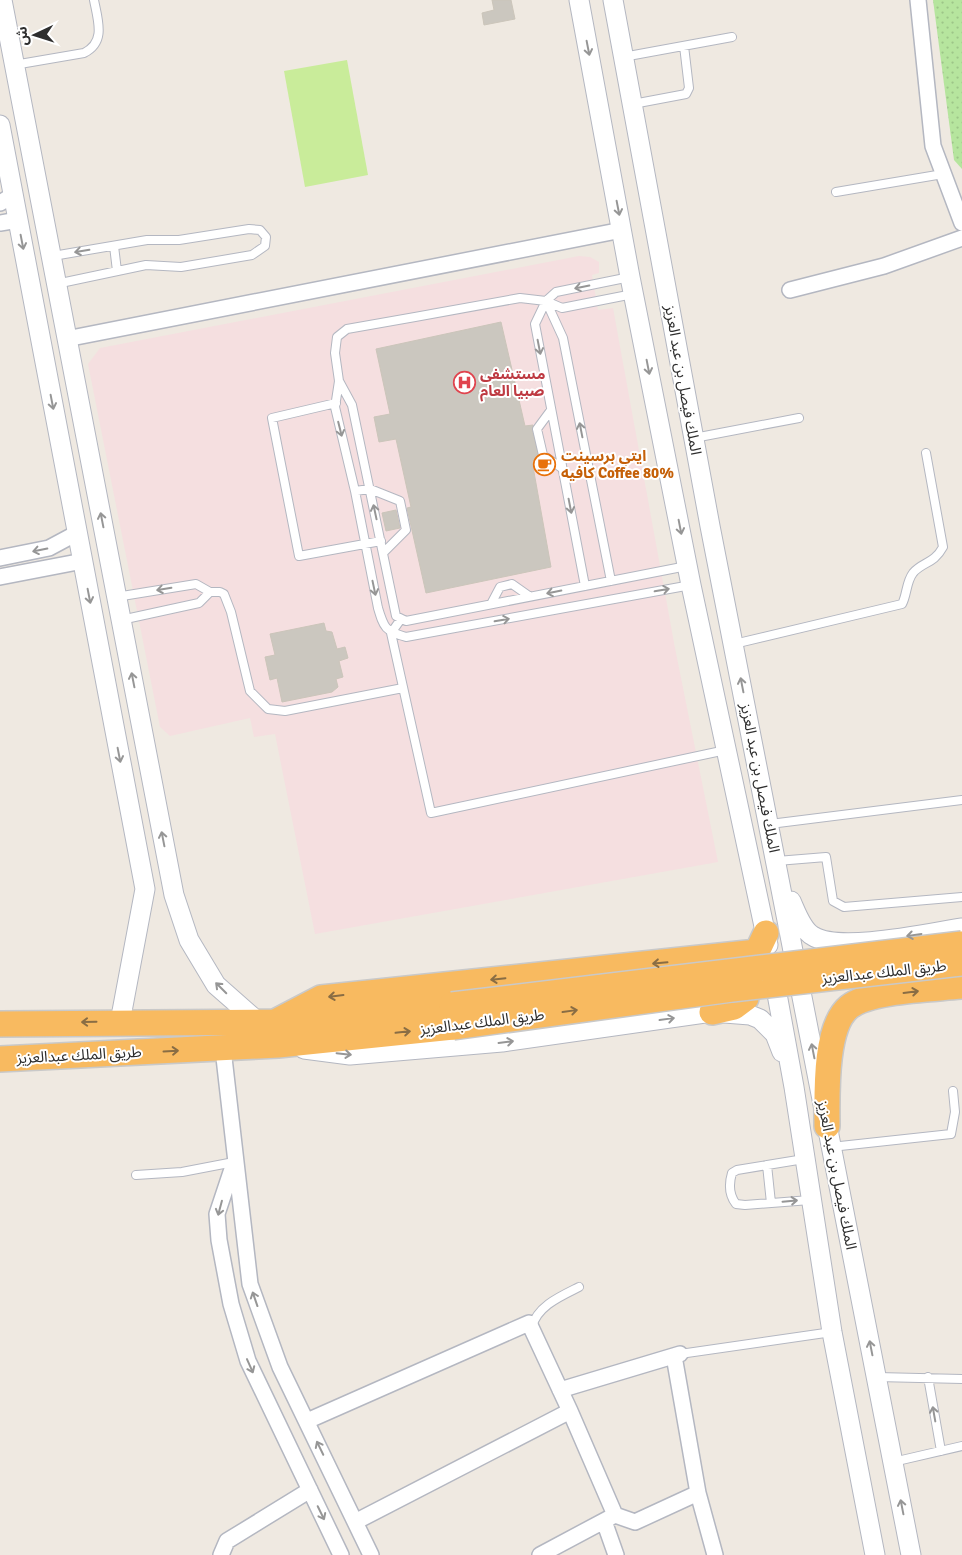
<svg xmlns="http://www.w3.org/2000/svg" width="962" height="1555" viewBox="0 0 962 1555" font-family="Signika,'Noto Sans Arabic',sans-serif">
	<defs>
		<pattern id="park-dots" width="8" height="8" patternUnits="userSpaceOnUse" patternTransform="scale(1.25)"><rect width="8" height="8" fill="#b6e59e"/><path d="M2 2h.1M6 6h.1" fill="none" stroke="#9dc588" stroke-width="1.8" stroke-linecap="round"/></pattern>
	</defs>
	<rect width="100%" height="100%" fill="#efe9e1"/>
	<path fill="#f5dfe0" d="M579,256L590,257L599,262V273L592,275L598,310L613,308L675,648L718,862L315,934L275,734L254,737L250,718L170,736L160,727L88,364L100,348Z"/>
	<path fill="url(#park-dots)" d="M933,0H962V169L954,160Z"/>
	<path fill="#c9ec9a" d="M347,60L368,175L305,187L284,71Z"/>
	<path fill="#cbc7bf" stroke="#cbc5ba" d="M492,0H511L515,19L484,25L482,13L494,10Z
		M501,322L525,426L533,425L532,430L540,460L532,461L551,567L426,593L407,508L411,507L396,439L379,442L374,417L390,414L376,349Z
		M396,510L400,528L386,531L382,513Z
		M324,623L326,631L332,632L337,649L345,647L348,658L339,661L343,677L336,679L338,687L332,692L282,702L277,678L270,680L265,657L275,655L270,634Z"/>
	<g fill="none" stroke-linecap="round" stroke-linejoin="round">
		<defs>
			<path id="service" d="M623,57L732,37
				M14,65L84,53C106,42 98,21 94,0
				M633,104L686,94L689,88L684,46
				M836,192L943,174
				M114,246L117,271
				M53,256L147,240H179L249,229L260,230L266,237L265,246L252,255L181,267L146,265L56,284
				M630,277L556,292L546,301L562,308L633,294
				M546,301L520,298L415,317L347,329L337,337L335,353L339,381L335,407L355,491L378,608C384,628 385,631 406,637L691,585
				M546,301L535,324L585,586
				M546,301L563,338L611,581
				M339,381L352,405L396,616L406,621L687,566
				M336,403L272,418L299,556L381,541
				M551,410L537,429L543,455L563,469
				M694,438L799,418
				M355,491L370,489L400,501L406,530L383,553
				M116,597L196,584L210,592H220L224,594L231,612L250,691L268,709L285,711L403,688
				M491,604L500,587L512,584L529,596
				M401,619L391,633L431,813L726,750
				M121,620L199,603L210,592
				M734,644L902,604C907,595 906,582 913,573C922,562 934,564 943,547L926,453
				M770,824L962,800
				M777,861L826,857L833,901L844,907L962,897
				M831,1147L951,1134L955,1112L953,1091
				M804,1159L737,1170L732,1173C729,1183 729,1195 736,1204L745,1205L810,1200
				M767,1165L771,1203
				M136,1175L182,1172L234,1162
				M532,1327C537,1306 561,1296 579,1287
				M680,1354L832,1332
				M877,1377L962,1379
				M928,1377L941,1451
				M893,1462L962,1446"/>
			<path id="minor" d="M918,0L933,146L962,223
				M0,203L13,195
				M0,223L18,220
				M790,290L884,266L962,238
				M66,339L622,230
				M0,558L49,548L77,533
				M0,577L83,561
				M223,1049L250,1284L280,1367L371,1555
				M233,1166L217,1214L219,1240L231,1304L248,1361L341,1555
				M560,1390L680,1354
				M307,1421L529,1323L570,1411L355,1522
				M698,1493L715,1555
				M615,1515L635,1522L698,1493L674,1356
				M604,1521L616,1555
				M221,1555L227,1541L310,1490
				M540,1555L615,1515L570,1411"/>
			<path id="tertiary" d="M2,0L174,895L189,940L216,985L257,1021
				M579,0L630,277L691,585L768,945
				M613,0L710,526L911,1555
				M0,125L145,889L120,1022
				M791,901C796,912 802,930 813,936C840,953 929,933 962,928
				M773,972L794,1087L832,1332L875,1555
				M304,1049L350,1055L502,1042L712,1012L750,1015L760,1019L775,1034L782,1052"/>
			<path id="trunk" d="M712,1012L734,1007L746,998L747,979L741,970
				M275,1022L321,998L757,952L766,933
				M0,1024L275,1022L452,1005
				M0,1059L278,1045L453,1027
				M827,1126C827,1097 824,1027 849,1007C870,990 934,989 962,986"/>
		</defs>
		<use href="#service" stroke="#b4b7c1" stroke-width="10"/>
		<use href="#minor" stroke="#b4b7c1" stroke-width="18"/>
		<use href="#tertiary" stroke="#b4b7c1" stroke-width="21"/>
		<use href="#trunk" stroke="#c9c9c9" stroke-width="28"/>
		<use href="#service" stroke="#fff" stroke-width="8"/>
		<use href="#minor" stroke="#fff" stroke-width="15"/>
		<use href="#tertiary" stroke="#fff" stroke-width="19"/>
		<use href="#trunk" stroke="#f8ba60" stroke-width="25"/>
		<defs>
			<path id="trunk-bridge" d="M452,1005L962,944
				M453,1027L732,989L962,963"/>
		</defs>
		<use href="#trunk-bridge" stroke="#c9c9c9" stroke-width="28" stroke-linecap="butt"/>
		<use href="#trunk-bridge" stroke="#f8ba60" stroke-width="25"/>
	</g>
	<defs><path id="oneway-shaft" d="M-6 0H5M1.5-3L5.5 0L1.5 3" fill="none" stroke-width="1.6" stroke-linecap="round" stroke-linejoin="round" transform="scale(1.25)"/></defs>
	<g stroke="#969696">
		<use href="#oneway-shaft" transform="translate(588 48) rotate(79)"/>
		<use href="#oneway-shaft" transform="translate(618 208) rotate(79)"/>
		<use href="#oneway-shaft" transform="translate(22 242) rotate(79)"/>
		<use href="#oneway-shaft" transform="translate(82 251) rotate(171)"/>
		<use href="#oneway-shaft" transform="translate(582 287) rotate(169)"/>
		<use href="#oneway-shaft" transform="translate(539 347) rotate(79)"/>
		<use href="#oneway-shaft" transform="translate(648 367) rotate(79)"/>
		<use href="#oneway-shaft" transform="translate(52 402) rotate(79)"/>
		<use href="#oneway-shaft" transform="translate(340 429) rotate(76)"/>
		<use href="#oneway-shaft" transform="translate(581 430) rotate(-101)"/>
		<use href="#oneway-shaft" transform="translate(570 506) rotate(79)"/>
		<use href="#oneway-shaft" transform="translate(375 512) rotate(-102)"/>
		<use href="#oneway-shaft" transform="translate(102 520) rotate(-101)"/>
		<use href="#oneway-shaft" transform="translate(680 527) rotate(79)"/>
		<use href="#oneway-shaft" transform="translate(40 550) rotate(169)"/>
		<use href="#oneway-shaft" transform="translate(374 588) rotate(78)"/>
		<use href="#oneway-shaft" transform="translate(164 589) rotate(171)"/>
		<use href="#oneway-shaft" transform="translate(662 590) rotate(-10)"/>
		<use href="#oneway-shaft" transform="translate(554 592) rotate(169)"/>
		<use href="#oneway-shaft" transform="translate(89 596) rotate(79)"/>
		<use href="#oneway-shaft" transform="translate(502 620) rotate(-10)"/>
		<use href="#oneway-shaft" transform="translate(133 680) rotate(-101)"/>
		<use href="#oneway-shaft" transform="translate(742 685) rotate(-101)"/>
		<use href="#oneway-shaft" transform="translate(119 755) rotate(79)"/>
		<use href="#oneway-shaft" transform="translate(163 839) rotate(-101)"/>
		<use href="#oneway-shaft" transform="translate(914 935) rotate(172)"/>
		<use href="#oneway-shaft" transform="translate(221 988) rotate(-135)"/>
		<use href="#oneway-shaft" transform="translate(667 1019) rotate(-8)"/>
		<use href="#oneway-shaft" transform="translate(506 1042) rotate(-7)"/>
		<use href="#oneway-shaft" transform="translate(813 1051) rotate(-101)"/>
		<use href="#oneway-shaft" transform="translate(344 1054) rotate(6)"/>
		<use href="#oneway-shaft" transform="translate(790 1201) rotate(-5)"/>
		<use href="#oneway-shaft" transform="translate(220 1208) rotate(105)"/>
		<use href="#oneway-shaft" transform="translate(255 1299) rotate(-109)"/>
		<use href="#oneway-shaft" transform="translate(871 1348) rotate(-101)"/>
		<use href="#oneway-shaft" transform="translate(250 1366) rotate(66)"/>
		<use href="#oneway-shaft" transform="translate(934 1414) rotate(-100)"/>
		<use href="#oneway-shaft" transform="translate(320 1448) rotate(-116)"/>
		<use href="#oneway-shaft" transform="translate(902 1507) rotate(-101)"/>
		<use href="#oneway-shaft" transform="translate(321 1513) rotate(64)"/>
	</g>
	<g stroke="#896d44">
		<use href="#oneway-shaft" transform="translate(660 963) rotate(175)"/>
		<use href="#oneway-shaft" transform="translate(498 979) rotate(174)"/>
		<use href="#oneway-shaft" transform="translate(911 992) rotate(-7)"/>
		<use href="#oneway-shaft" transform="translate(336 996) rotate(173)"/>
		<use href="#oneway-shaft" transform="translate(570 1011) rotate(-8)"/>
		<use href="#oneway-shaft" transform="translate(89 1022) rotate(179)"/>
		<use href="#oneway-shaft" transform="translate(403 1032) rotate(-6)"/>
		<use href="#oneway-shaft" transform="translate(171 1051) rotate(-3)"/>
	</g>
	<defs>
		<symbol id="hospital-ring" viewBox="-11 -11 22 22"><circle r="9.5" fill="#fff" stroke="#e0444e" stroke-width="1.5"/><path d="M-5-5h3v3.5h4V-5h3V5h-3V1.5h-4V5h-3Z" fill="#e0444e"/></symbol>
		<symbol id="cafe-ring" viewBox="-11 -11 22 22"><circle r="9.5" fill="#fff" stroke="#e8710a" stroke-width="1.5"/><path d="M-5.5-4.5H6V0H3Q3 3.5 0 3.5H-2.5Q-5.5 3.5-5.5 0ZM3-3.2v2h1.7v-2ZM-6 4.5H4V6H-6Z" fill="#e8710a"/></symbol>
	</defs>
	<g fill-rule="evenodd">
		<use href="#hospital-ring" x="452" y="370" width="25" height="25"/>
		<use href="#cafe-ring" x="532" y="452" width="25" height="25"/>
	</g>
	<g text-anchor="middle" stroke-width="4" stroke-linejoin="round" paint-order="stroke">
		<g font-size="15" font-weight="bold" fill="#be3a42" stroke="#fff" text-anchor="start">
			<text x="480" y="379">مستشفى<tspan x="480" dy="17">صبيا العام</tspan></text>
		</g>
		<g font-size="15" fill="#2e2e2e" stroke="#fff">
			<text transform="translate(683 380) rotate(80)" y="5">الملك فيصل بن عبد العزيز</text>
			<text transform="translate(760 778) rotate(79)" y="5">الملك فيصل بن عبد العزيز</text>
			<text transform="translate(884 972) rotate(-6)" y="5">طريق الملك عبدالعزيز</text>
			<text transform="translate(482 1022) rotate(-7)" y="5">طريق الملك عبدالعزيز</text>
			<text transform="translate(79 1055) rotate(-3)" y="5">طريق الملك عبدالعزيز</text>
			<text transform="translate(837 1175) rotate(79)" y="5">الملك فيصل بن عبد العزيز</text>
		</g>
		<g font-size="15" font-weight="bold" fill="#c56008" stroke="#fff" text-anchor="start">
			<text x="561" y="461">ايتي برسينت<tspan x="561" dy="17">كافيه Coffee 80%</tspan></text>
		</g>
	</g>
	<g transform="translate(35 35) rotate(266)" stroke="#ffffff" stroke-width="4" paint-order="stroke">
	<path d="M0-4L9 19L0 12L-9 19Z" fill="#2e2e2e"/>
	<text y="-8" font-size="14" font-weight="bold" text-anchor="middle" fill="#2e2e2e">ش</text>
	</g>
</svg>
